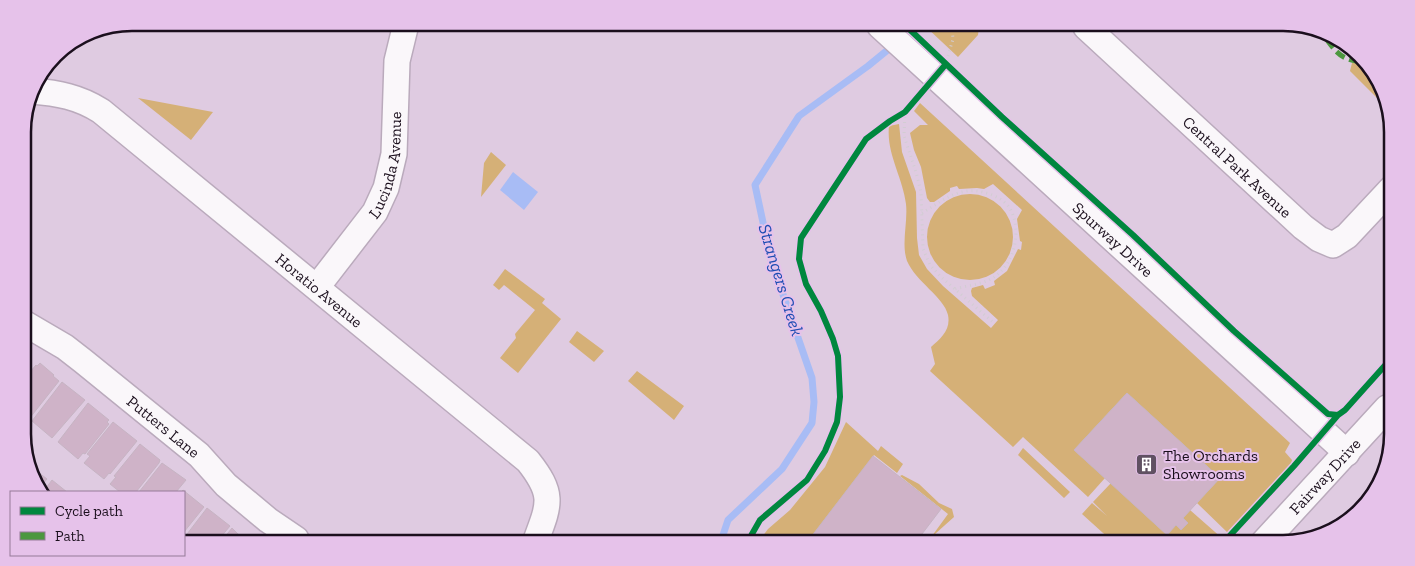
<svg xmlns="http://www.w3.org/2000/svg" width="1415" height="566" viewBox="0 0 1415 566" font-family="'Zilla Slab',serif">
	<rect width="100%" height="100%" fill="#dfcbe1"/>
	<path fill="#d5b077" d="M925,26L979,27L978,35L958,57Z
		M1352,63H1367L1387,108L1350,71Z
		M138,98L213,112L191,140Z
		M920,103L1290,443L1285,452L1292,460L1291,464L1229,534L1197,503L1220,478L1127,393L1074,450L1105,478L1088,497L1023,437L1013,447L930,371L935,364L931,347C941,338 951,330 948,315C944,297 916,282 907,261C901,243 908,223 906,204C903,178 886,153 889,126L899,124L902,152L916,192L917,238L919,255L927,269L943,286L991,328L998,320L972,296L971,291L972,288L983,285L985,289L995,285L994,281L1007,271L1018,249L1021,250L1022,242L1020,241L1017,219L1022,210L993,184L984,189L977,188L959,189L957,186L950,188V191L934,202H930L927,198L921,167L914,150L910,133L920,125H928L914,111Z
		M491,152L506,165L481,197L484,163Z
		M927 237a43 43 0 1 1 86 0a43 43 0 1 1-86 0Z
		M505,269L545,299L542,303L561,319L518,373L500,358L516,338L515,334L535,310L504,285L499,290L493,285Z
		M577,331L604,351L594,362L569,342Z
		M637,371L684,406L674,420L628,381Z
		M846,422L878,451L881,446L903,464L897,473L874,455L808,541H759L768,529L790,510L825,467Z
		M1023,448L1070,492L1064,498L1018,455Z
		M902,475L919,484L939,503L952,509L954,517L935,534L932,536L948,514L900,476Z
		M1111,483L1167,535L1176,525L1181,530L1188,523L1183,518L1190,510L1223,539L1219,543L1113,542L1082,514L1092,503L1107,516L1093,502Z"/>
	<path fill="#a8bcf5" d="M513,172L538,192L524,210L500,190Z"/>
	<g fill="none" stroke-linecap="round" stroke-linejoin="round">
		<path stroke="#a8bcf5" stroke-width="7" d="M721,541L728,520L782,469L812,423L814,402L812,378L771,260L755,185L799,116L868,66L917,26"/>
	</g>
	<path fill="#cfb3c8" stroke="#c6b4c3" d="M40,363L54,375L53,376L59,381L29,419L24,415V379L36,365L37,366Z
		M62,382L85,400L52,438L32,421Z
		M1127,393L1220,478L1183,518L1188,523L1181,530L1176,525L1167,535L1074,450Z
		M88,403L109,420L107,422L109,424L85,454L83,453L78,459L58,442Z
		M113,422L137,441L110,474L109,473L104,479L84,463L90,456L87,454Z
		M140,444L160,460L159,463L136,492H120L110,484L116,477L114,476Z
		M873,456L941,509L922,534L923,536L919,542L808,541Z
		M162,463L186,480L176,492H139Z
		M29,465L47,479L40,487Z
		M52,480L67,492H43Z
		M183,490L204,507L184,532V492H181Z
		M207,508L230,526L220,538H184Z
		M232,528L238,534L243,538H224Z"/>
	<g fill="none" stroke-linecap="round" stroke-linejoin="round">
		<defs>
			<g id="minor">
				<path id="s1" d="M880,26L1347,453"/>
				<path id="s2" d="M1086,27L1303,227L1319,239L1333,245L1347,236L1391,189"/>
				<path id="s3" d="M32,91C58,93 79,97 101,111L528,461C554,494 550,503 536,540"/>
				<path id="s4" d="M317,287L375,212L386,188L394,154L397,61L406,24"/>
				<path id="s5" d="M24,323L65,347L83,361L199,455L226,485L268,520L296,539"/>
				<path id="s6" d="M1263,543L1387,408"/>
			</g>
		</defs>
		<use href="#minor" stroke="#baaabc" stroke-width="28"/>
		<path stroke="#d2cdd3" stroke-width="3" stroke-dasharray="1 4" stroke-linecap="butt" d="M948,56L953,39L952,27
			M905,112L904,136L916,172L921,192L923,249L930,265L940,276L995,324
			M922,213C936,205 950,193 967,191C980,189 1001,196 1009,207C1022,227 1016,259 998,274C987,284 969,285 955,289"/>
		<use href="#minor" stroke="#faf7fa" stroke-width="25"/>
		<path stroke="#4c973f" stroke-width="5" stroke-dasharray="10 5" stroke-linecap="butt" d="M1318,28C1335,49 1337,61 1366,62"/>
		<defs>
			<path id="cycleway" d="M906,26L1002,117L1133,235L1234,331L1328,414L1338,415L1345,410L1388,362
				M748,541L760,520L807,480L825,451L837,422L840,397L838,356L833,339L821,311L806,284L799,259L801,238L866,139L890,121L905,112L946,64
				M1223,543L1294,466L1338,415"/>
		</defs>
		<use href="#cycleway" stroke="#e6c2ea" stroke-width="9"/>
		<use href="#cycleway" stroke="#00873e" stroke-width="6"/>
	</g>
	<defs>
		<symbol id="building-square" viewBox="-11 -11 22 22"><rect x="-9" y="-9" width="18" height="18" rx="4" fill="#605162" stroke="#e6c2ea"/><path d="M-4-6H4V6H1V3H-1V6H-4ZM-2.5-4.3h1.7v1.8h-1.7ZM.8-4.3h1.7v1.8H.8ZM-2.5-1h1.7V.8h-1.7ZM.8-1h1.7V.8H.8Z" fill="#fff"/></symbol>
	</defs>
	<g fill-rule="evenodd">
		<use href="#building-square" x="1134" y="452" width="25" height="25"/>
	</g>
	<g text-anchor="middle" stroke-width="4" stroke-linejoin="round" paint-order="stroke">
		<g font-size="16" fill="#1b0f1d" stroke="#e6c2ea">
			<text dy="6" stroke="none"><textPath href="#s4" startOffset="144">Lucinda Avenue</textPath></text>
			<text dy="6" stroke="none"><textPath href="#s2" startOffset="206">Central Park Avenue</textPath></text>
			<text dy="6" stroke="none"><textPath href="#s1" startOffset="316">Spurway Drive</textPath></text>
			<text dy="6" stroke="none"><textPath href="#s3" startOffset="355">Horatio Avenue</textPath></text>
			<text dy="6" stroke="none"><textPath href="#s5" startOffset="174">Putters Lane</textPath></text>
			<text dy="6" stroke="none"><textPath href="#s6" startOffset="91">Fairway Drive</textPath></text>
		</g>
		<g font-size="16" fill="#1b0f1d" stroke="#e6c2ea" text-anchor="start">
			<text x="1163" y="461">The Orchards<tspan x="1163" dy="18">Showrooms</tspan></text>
		</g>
		<g font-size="18" font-style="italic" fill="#1e4db3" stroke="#e6c2ea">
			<text transform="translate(781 280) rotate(73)" y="6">Strangers Creek</text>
		</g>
	</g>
	<path d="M0 0H1415V566H0ZM132 31H1283A101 101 0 0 1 1384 132V434A101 101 0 0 1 1283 535H132A101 101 0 0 1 31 434V132A101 101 0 0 1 132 31Z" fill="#e6c2ea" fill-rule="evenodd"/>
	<path fill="none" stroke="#1b0f1d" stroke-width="2.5" d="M132 31H1283A101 101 0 0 1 1384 132V434A101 101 0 0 1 1283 535H132A101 101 0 0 1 31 434V132A101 101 0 0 1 132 31Z"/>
	<rect x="10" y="491" width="175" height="65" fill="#e6c2ea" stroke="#957a98"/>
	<rect x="20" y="507" width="25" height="8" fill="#00873e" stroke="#957a98"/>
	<text x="55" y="516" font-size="15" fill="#1b0f1d">Cycle path</text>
	<rect x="20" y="532" width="25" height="8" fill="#4c973f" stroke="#957a98"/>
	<text x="55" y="541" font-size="15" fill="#1b0f1d">Path</text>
</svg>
